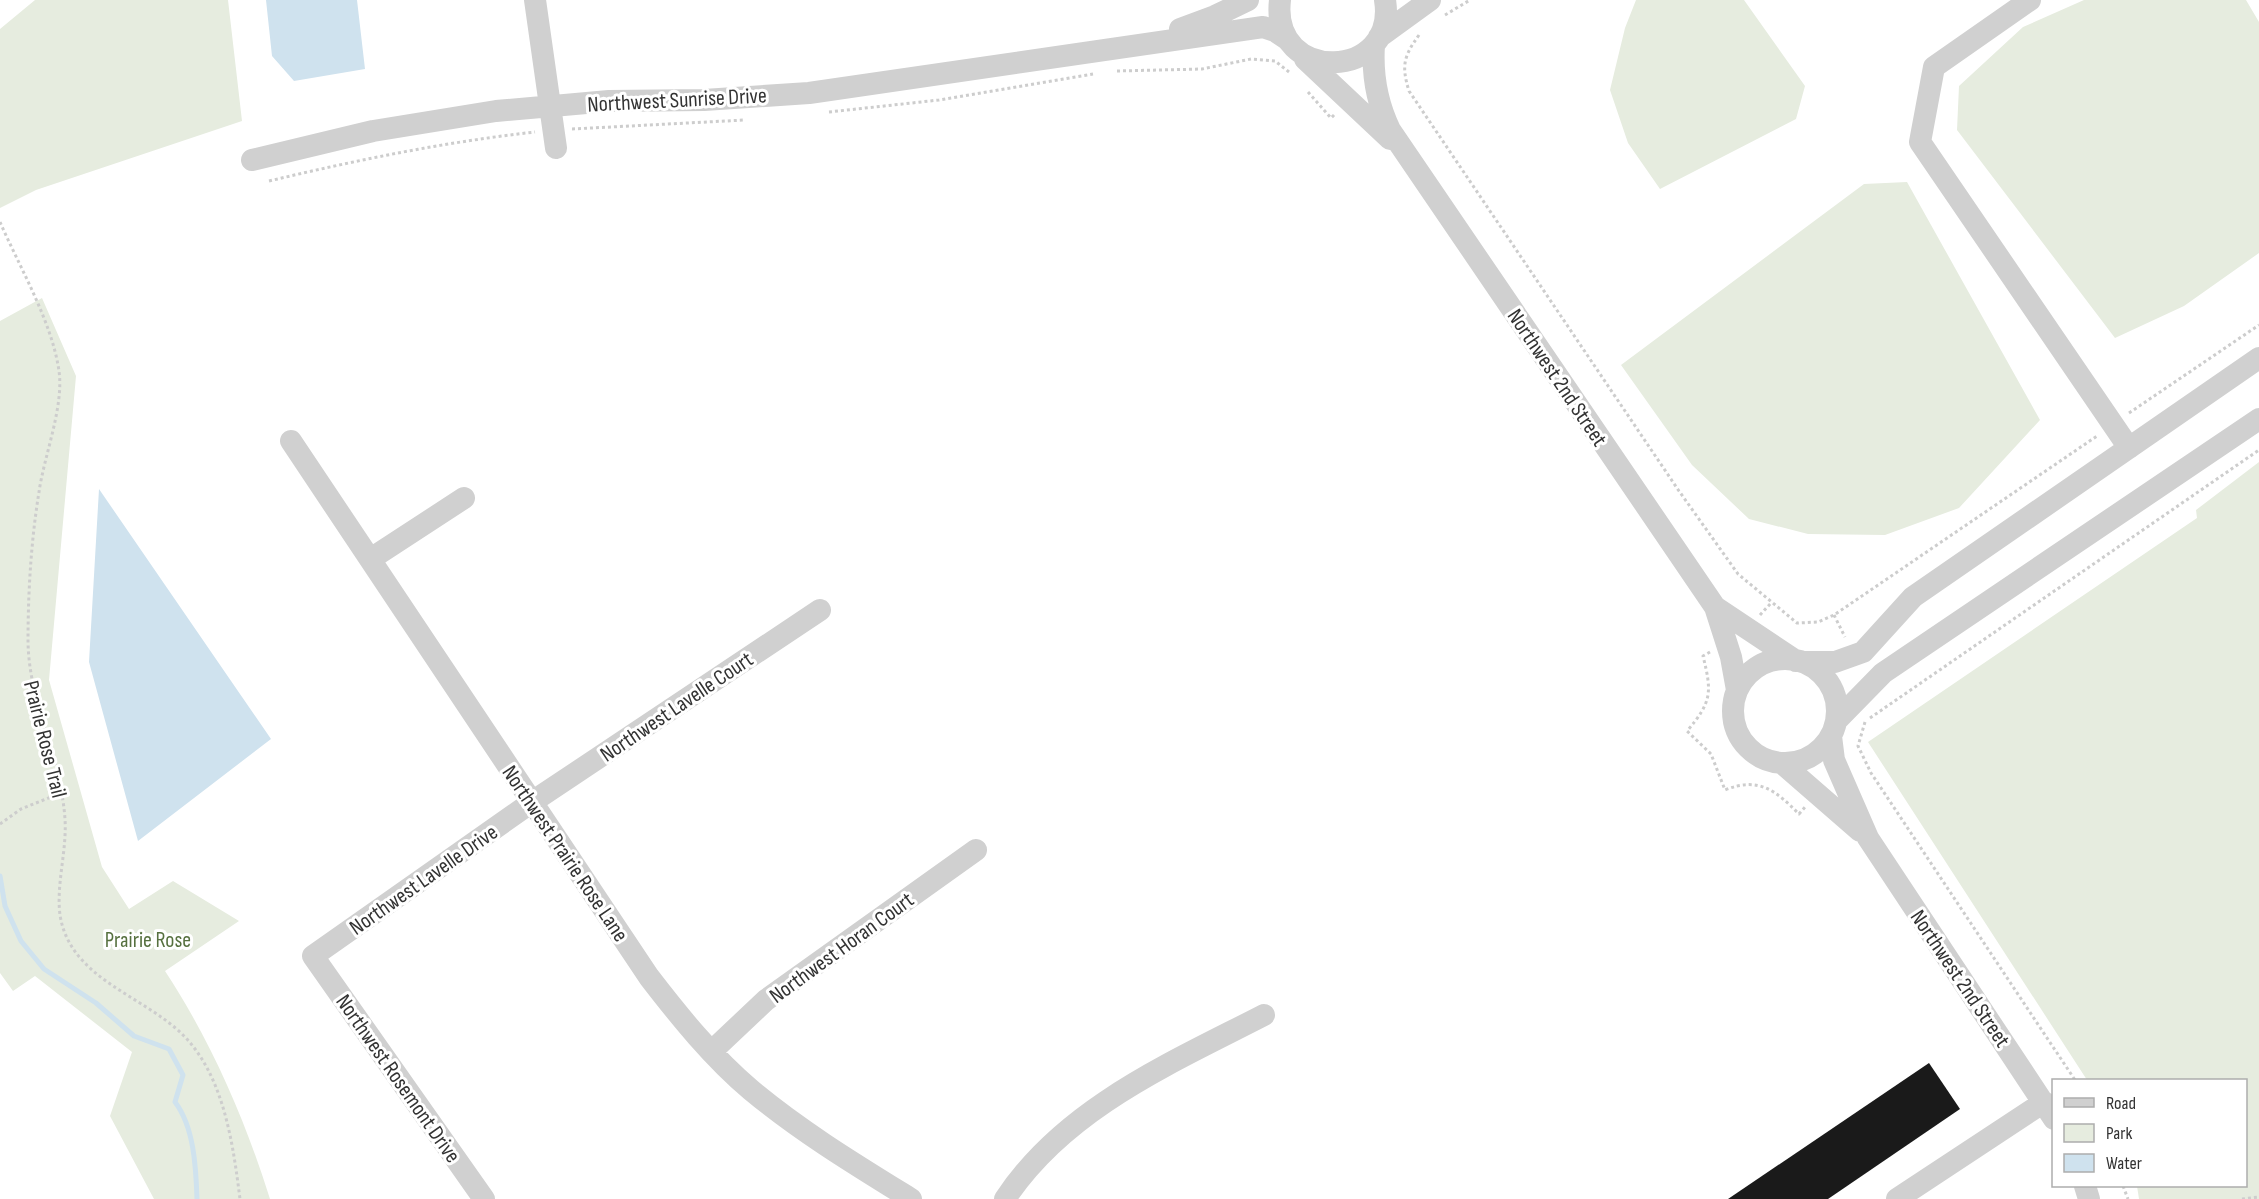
<svg xmlns="http://www.w3.org/2000/svg" width="2259" height="1199" viewBox="0 0 2259 1199" font-family="'Sofia Sans Condensed',sans-serif">
	<rect width="100%" height="100%" fill="#fff"/>
	<path fill="#e6ecdf" d="M35,0H228L242,121L36,190L0,208V29Z
		M1636,0H1744L1805,86L1796,119L1660,189L1628,143L1610,90L1625,28Z
		M2084,0H2246L2259,22V253L2184,306L2115,338L1957,130L1959,86L2023,27Z
		M1907,182L2040,420L1959,508L1885,535L1808,534L1749,519L1692,465L1621,365L1864,184Z
		M42,298L76,376L49,680L102,867L129,909L173,881L239,921L165,971C211,1041 245,1119 270,1199H154L110,1116L132,1052L35,976L13,991L0,973V321Z
		M2259,462V1199H2139L2137,1186H2246V1080H2087L1868,742L2197,518L2196,510Z"/>
	<path fill="#cfe2ee" d="M266,0H357L365,69L294,81L272,56Z
		M99,489L271,739L138,841L89,662Z"/>
	<g fill="none" stroke-linecap="round" stroke-linejoin="round">
		<path stroke="#cfe2ee" stroke-width="5" d="M0,876L5,906L21,941L44,969L96,1003L134,1036L169,1049L183,1075L175,1102C194,1127 196,1167 197,1199"/>
	</g>
	<path fill="#1a1a1a" d="M1929,1063L1960,1109L1828,1199H1728Z"/>
	<g fill="none" stroke-linecap="round" stroke-linejoin="round">
		<path stroke="#cdcdcd" stroke-width="3" stroke-dasharray="3 3" stroke-linecap="butt" d="M1445,15L1470,0
			M1419,35C1404,56 1401,65 1409,91L1679,491L1738,574L1797,623L1818,622L1834,615L2097,436
			M1117,71L1202,69L1251,59L1275,61L1289,72
			M1308,92L1331,118L1336,113
			M829,112L939,100L1093,74
			M572,129L745,120
			M269,181C357,160 445,142 535,132
			M0,222C20,268 52,322 59,371C64,407 44,456 39,492C31,541 28,593 28,642C29,703 61,759 65,819C67,851 56,884 60,915C70,979 143,995 183,1035C224,1076 233,1144 240,1199
			M2129,413L2259,325
			M1760,615L1771,603
			M1834,615L1845,637
			M1710,652L1703,656C1712,692 1712,702 1687,731L1711,754L1725,790C1759,776 1776,791 1799,814L1805,807
			M1870,718L2259,450
			M1865,722L1858,746L1871,773L2075,1080
			M0,824L21,809L61,793
			M2123,1186L2128,1199
			M2242,1199L2259,1197"/>
		<path stroke="#d0d0d0" stroke-width="22" d="M535,0L556,148
			M1280,0C1270,85 1398,81 1385,0
			M2030,0L1934,67L1920,142L2129,448
			M1180,29L1215,16L1248,0
			M1379,37L1430,0
			M1374,45C1372,75 1377,103 1390,130L1715,607L1731,657L1737,690
			M1305,59L1390,139
			M252,160L373,131L496,111L609,101L704,100L809,93L1263,27L1275,31L1287,39
			M291,441L649,977C679,1016 713,1058 751,1090C800,1131 856,1165 911,1199
			M372,558L464,498
			M1715,607L1796,661
			M1733 711a52 52 0 1 1 104 0a52 52 0 1 1-104 0Z
			M1805,662H1835L1863,652L1913,597L2259,358
			M1837,720L1883,673L2259,419
			M1831,736L1834,760L1868,838L2054,1119
			M1783,764L1860,831
			M712,1051L766,1000L976,850
			M2085,1186L2089,1199
			M484,1199L313,956L532,802L820,610
			M1005,1199C1065,1108 1171,1063 1264,1015
			M1897,1199L2044,1102"/>
	</g>
	<g text-anchor="middle" stroke-width="6" stroke-linejoin="round" paint-order="stroke">
		<g font-size="22" fill="#333" stroke="#fff">
			<text transform="translate(677 99) rotate(-3)" y="8">Northwest Sunrise Drive</text>
			<text transform="translate(1558 377) rotate(56)" y="8">Northwest 2nd Street</text>
			<text transform="translate(676 706) rotate(-34)" y="8">Northwest Lavelle Court</text>
			<text transform="translate(46 739) rotate(76)" y="8">Prairie Rose Trail</text>
			<text transform="translate(566 853) rotate(56)" y="8">Northwest Prairie Rose Lane</text>
			<text transform="translate(423 879) rotate(-35)" y="8">Northwest Lavelle Drive</text>
			<text transform="translate(841 947) rotate(-36)" y="8">Northwest Horan Court</text>
			<text transform="translate(1961 978) rotate(56)" y="8">Northwest 2nd Street</text>
			<text transform="translate(399 1078) rotate(55)" y="8">Northwest Rosemont Drive</text>
		</g>
		<g font-size="22" fill="#56703f" stroke="#fff">
			<text x="148" y="947">Prairie Rose</text>
		</g>
	</g>
	<rect x="2052" y="1079" width="195" height="108" fill="#ffffff" stroke="#adadad" stroke-width="1.5"/>
	<rect x="2064" y="1098" width="30" height="9" fill="#d0d0d0" stroke="#adadad" stroke-width="1.5"/>
	<text x="2106" y="1109" font-size="18" fill="#333333">Road</text>
	<rect x="2064" y="1124" width="30" height="18" fill="#e6ecdf" stroke="#adadad" stroke-width="1.5"/>
	<text x="2106" y="1139" font-size="18" fill="#333333">Park</text>
	<rect x="2064" y="1154" width="30" height="18" fill="#cfe2ee" stroke="#adadad" stroke-width="1.5"/>
	<text x="2106" y="1169" font-size="18" fill="#333333">Water</text>
</svg>
